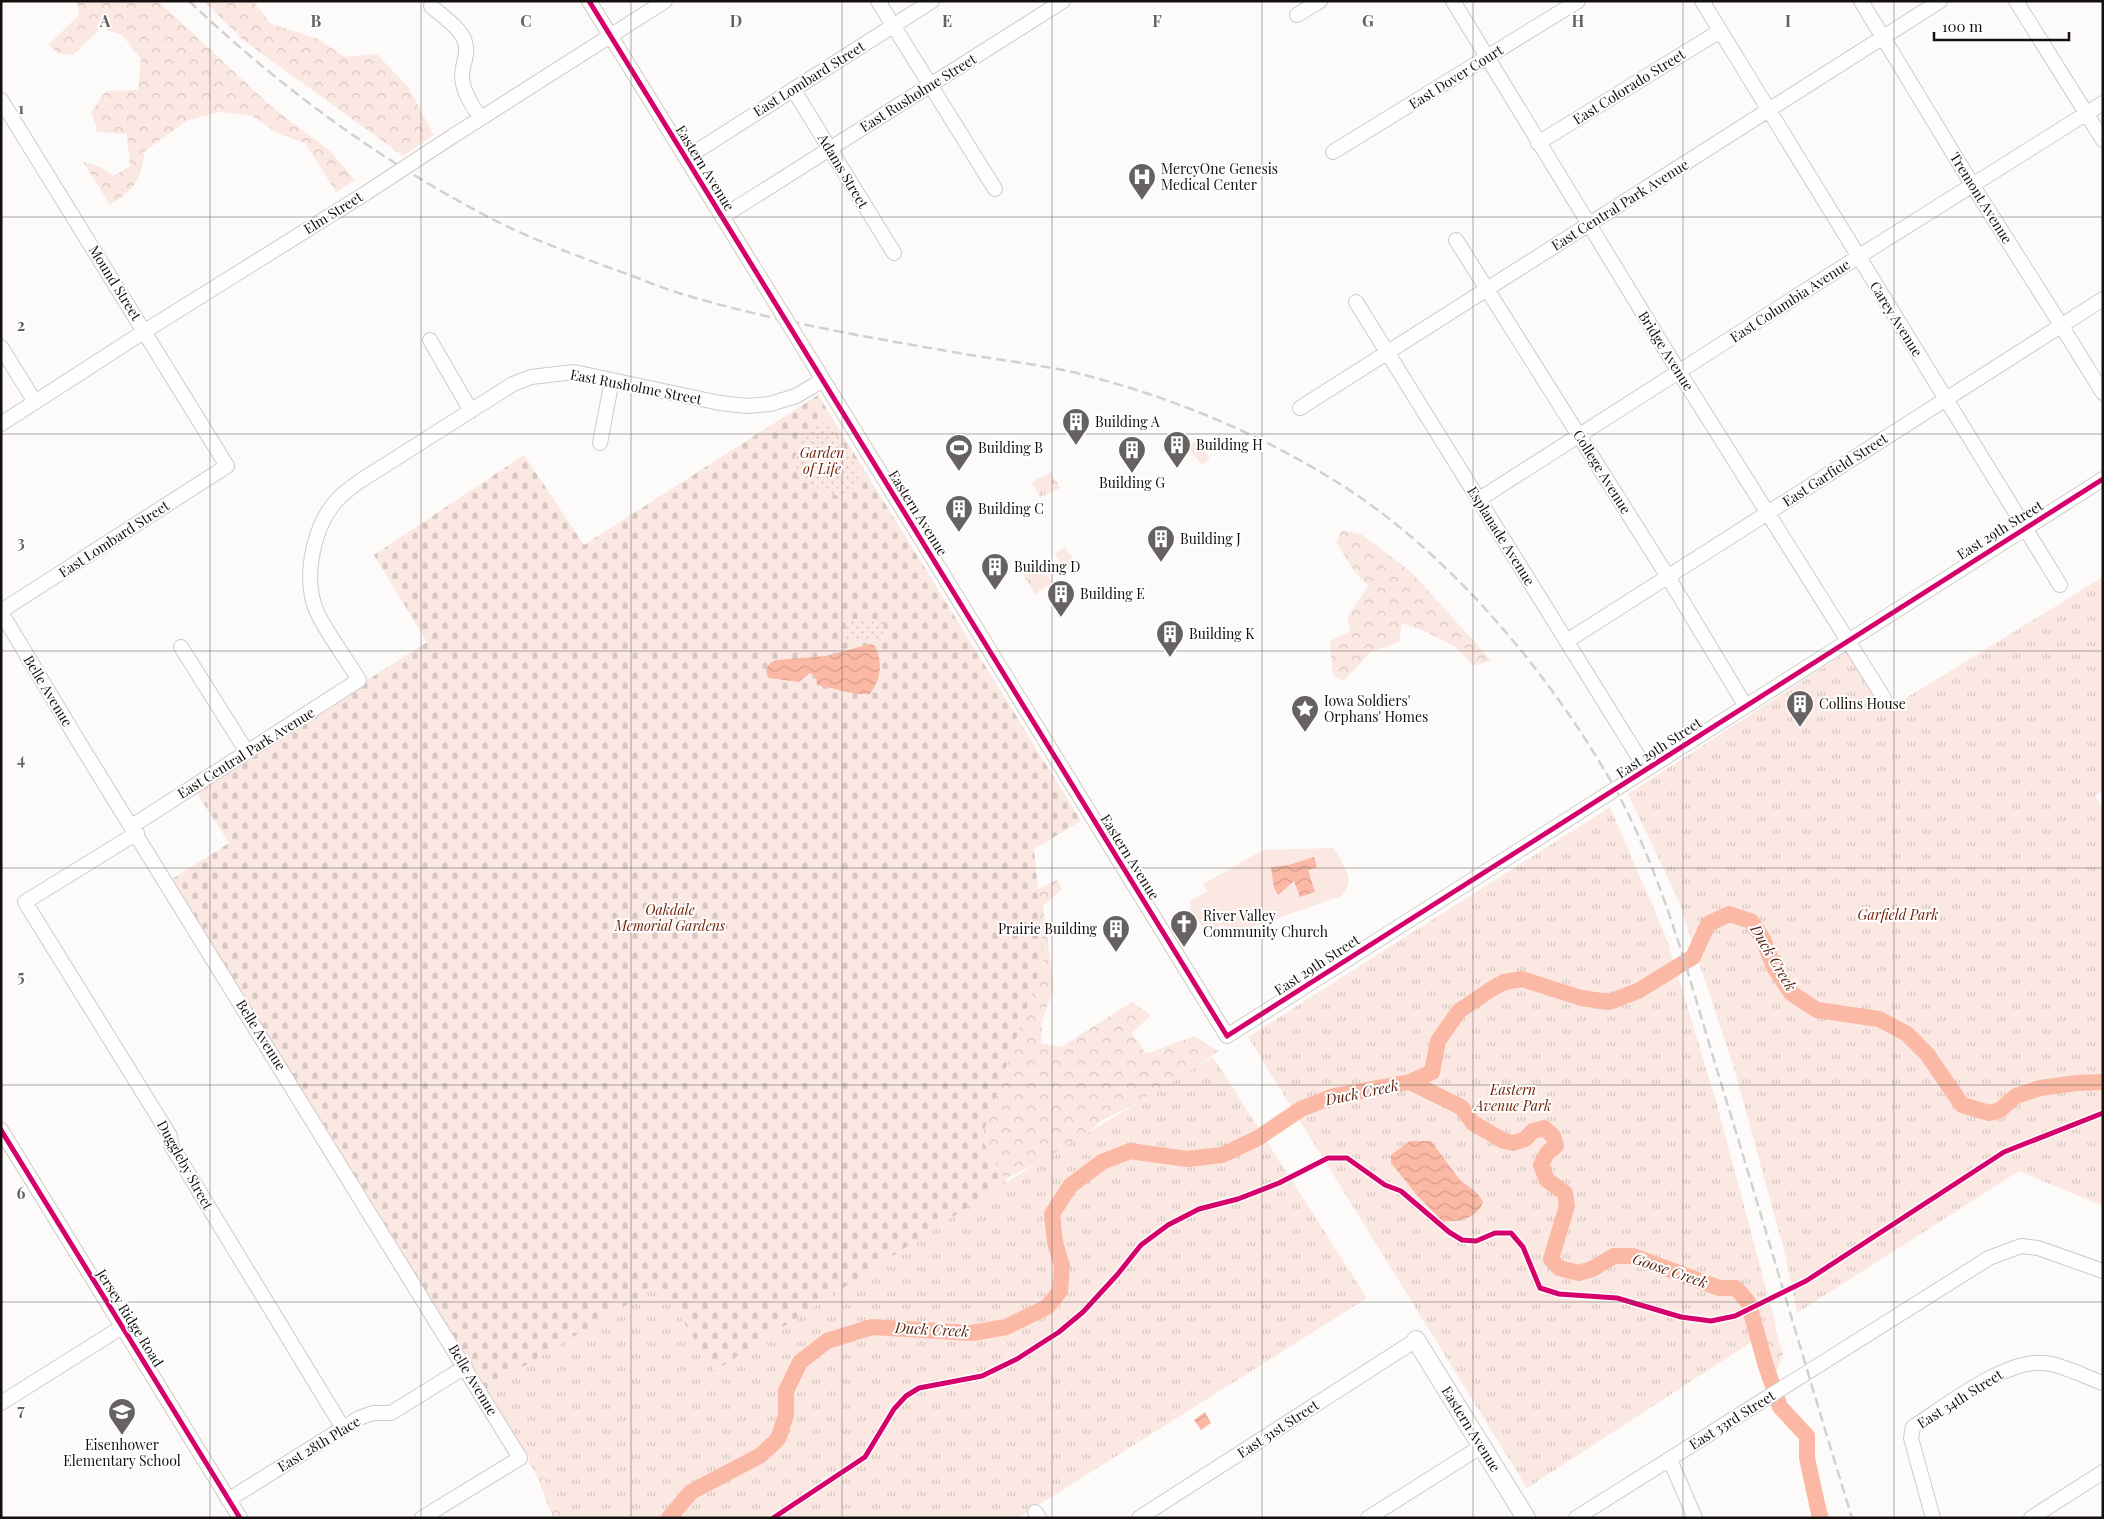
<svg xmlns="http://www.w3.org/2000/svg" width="2104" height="1519" viewBox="0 0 2104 1519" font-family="'Playfair Display',serif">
	<defs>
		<pattern id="forest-crowns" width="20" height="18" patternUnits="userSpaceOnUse" patternTransform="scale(1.25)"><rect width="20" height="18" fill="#fbe8e2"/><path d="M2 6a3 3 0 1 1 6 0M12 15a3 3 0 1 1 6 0" fill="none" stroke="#d6c6c1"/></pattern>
		<pattern id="cemetery-stones" width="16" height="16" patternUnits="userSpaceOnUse" patternTransform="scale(1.25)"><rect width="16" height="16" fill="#fbe8e2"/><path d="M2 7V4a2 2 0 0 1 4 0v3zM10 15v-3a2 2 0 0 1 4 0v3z" fill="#d6c6c1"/></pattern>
		<pattern id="park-tufts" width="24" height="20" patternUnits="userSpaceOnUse" patternTransform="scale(1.25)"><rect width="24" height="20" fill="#fbe8e2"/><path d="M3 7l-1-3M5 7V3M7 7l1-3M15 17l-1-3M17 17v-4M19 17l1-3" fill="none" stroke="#d6c6c1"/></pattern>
		<pattern id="garden-dots" width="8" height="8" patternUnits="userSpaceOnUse" patternTransform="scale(1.25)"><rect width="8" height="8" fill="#fbe8e2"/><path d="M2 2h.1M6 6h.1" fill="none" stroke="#d6c6c1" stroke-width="1.8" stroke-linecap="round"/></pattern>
		<pattern id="water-waves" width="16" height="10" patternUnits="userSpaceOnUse" patternTransform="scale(1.25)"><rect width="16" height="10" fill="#fbb8a5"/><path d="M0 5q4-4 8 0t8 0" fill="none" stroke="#d69d8d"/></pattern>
	</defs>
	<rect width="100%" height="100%" fill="#fcfbfa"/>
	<path fill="#fbe8e2" d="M1196,441L1210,458L1202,465L1187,447Z
		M1065,547L1076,564L1066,571L1055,554Z
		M1334,848C1342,864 1358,880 1341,896L1255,926L1232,940L1223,925L1207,932L1189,908L1191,906L1189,902L1207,891L1203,884L1263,850Z"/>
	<path fill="url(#forest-crowns)" d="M77,1H158L273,108L330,151L355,180L336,192L305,143L279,134L252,116L220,112L188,120L145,151C140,182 136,188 110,205L83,162L101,167L114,176L130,166L127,134L98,132L91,112L106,91L138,90L141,59L122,35L101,28L73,55L58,53L48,45L79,15Z
		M204,1H253L271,24L316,38L345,57L377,54L408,87L434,135L403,156L242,39Z
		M1342,530L1361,534L1411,572L1491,660L1474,666L1456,647L1426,632L1402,623L1399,642L1371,652L1343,681L1333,676L1330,641L1351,631L1347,618L1368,586L1354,571L1336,542Z
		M1057,880L1062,889L1043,906L1054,987L1042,1022L1041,1043L1061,1047L1132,1002L1151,1015L1132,1033L1146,1054L1194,1036L1218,1051L1172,1085L1101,1121L1070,1148L998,1182L951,1227L870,1277L836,1289L777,1315L757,1363L612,1518H553L538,1479L528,1460L531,1451L488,1383L615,1300L685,1290L1019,898Z
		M1768,1305L1783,1354L1775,1376L1756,1309Z
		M1815,1493L1824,1498L1830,1518H1815Z"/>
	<path fill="url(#cemetery-stones)" d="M818,395L1081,821L1034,849L1044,958L981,1139L1007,1182L715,1371L484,1390L169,881L229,843L195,790L427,642L374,555L524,455L584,545Z"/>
	<path fill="url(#park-tufts)" d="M1051,472L1060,488L1040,497L1032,482Z
		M1040,562L1053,583L1035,594L1022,573Z
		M2103,577V790L2095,796L2103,808V1206L2019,1171L1797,1313L1785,1254L1734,1068L1679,902L1628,794L1847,652L1885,711Z
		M1610,807L1666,937L1716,1101L1776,1326L1527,1488L1248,1037Z
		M1213,1057L1367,1298L1018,1518H570L484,1390L660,1285L715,1371L1007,1182Z"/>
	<path fill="url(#garden-dots)" d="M828,421L862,476L849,491L838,496L799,480L793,461L808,429Z
		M846,620L884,622L882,641L845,639Z"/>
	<path fill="url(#water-waves)" d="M870,644L875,646C883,663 881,679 870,694H857L817,685L816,677L810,673L799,682L769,678C763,670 768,663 776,660L826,656Z
		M1314,857L1317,867L1308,870L1315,892L1300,897L1294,881L1278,895L1274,888L1271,867L1289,865Z
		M1410,1141H1431L1460,1180L1477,1193L1483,1202C1477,1219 1459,1222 1442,1221L1416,1194L1391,1163V1155Z
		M1205,1412L1211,1423L1201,1430L1194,1420Z"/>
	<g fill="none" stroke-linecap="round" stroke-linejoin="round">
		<path stroke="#fbb8a5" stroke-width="16" d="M1410,1082L1461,1107L1473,1123L1504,1141L1513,1143L1525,1139L1533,1131L1544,1128L1553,1136L1556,1146L1547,1153L1541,1165L1547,1180L1565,1193L1567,1206L1551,1259L1559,1268L1579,1273L1592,1269L1614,1256H1633L1719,1288H1736L1748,1302L1766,1366L1780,1407L1807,1436V1458L1820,1518
			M669,1518L691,1492L761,1455L778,1439L786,1415V1391L800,1362L827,1341L872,1327L972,1333L1006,1327L1047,1307L1060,1291L1062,1266L1055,1242L1052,1214L1070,1186L1102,1162L1130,1151L1187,1159L1222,1155L1258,1138L1301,1109L1334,1096L1410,1082L1432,1072L1438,1041L1459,1011L1490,990L1504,982L1522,979L1581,998L1609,1002L1638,991L1693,957L1708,924L1729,914L1751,921L1763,939L1774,967L1791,993L1817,1010L1879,1019L1907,1034L1927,1054L1962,1105L1989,1113L2000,1110L2016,1096L2040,1088L2077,1083L2103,1082"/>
		<defs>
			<path id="minor" d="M589,1L767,289
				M878,1L995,189
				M1453,1L1679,372L1884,698
				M1702,1L2060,585
				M1861,1L1973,186L2061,325L2103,393
				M2016,1L2103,140
				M431,6C442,16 461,28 465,42C469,55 462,64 462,76C462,90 473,108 481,118
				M1297,15L1320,1
				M793,89L894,253
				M1,100L227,466L1,611
				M453,136L665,1
				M1538,143L1720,31
				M1333,152L1578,1
				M686,158L932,1
				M722,217L1063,1
				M1456,240L1668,577L1745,705
				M1356,302L1646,769
				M430,340L471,411
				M1,347L35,402
				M814,365L1227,1036L2103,479
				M1300,408L1940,1
				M1,424L145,331L366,193
				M600,443L612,380
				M1478,500L1858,257L2103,103
				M1,612L77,739L520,1458L422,1518
				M1567,641L2103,299
				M181,647L247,752
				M132,826L359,680C347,660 326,632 317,612C303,581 312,533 332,506C339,496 350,488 360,481L513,384L531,377L574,372L720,403L747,406L770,404L796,396L823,380
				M137,833L25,902L170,1136L171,1145L343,1428
				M1,1130L240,1518
				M1,1403L122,1327
				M1670,1460L1695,1518
				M228,1500L359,1418L373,1413H391L465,1367
				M1035,1512L1039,1518
				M1139,1518L1416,1340
				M1368,1518L1482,1446
				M1576,1518L1989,1258L2021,1246L2038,1248L2103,1271
				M1933,1518L1911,1438L1913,1427C1946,1406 2006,1358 2045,1363C2064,1365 2085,1377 2103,1383
				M2031,1518L2103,1472"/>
			<path id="major" d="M1416,1340L1526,1518"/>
		</defs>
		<use href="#minor" stroke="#cecbca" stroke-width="16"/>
		<use href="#major" stroke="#cecbca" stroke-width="20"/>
		<use href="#minor" stroke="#fffefe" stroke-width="14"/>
		<use href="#major" stroke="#fffefe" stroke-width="18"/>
		<path stroke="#d2d1d1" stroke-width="2.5" stroke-dasharray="10 5" stroke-linecap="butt" d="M189,1C275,83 372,155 477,211C520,235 567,252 613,269C636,277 659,287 682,294C772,321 866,337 959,353C1003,361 1049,365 1092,377C1179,400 1264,436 1340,484C1446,551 1541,663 1605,771C1660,863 1686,968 1717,1070C1763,1219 1806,1369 1852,1518"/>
		<defs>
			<path id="minor-bridge" d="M366,193L453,136
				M767,289L814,365"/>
		</defs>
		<use href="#minor-bridge" stroke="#cecbca" stroke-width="16" stroke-linecap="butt"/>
		<use href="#minor-bridge" stroke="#fffefe" stroke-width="14"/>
		<defs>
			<path id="cycleway" d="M589,1L1227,1036L2103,479
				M1,1130L240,1518
				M773,1518L865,1457L894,1409L906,1396L919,1388L982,1376L1017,1359L1059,1332L1083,1312L1117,1275L1141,1245L1168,1225L1199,1209L1238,1199L1279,1183L1328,1158H1347L1385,1185L1401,1191L1449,1232L1462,1240L1476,1241L1495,1233H1511L1523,1247L1540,1288L1559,1294L1617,1298L1681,1317L1711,1321L1735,1316L1806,1281L2004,1152L2103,1113"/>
		</defs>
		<use href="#cycleway" stroke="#fff" stroke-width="8"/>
		<use href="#cycleway" stroke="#d6006c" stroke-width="5"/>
	</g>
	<path fill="none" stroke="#666261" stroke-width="1" stroke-opacity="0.55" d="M210,1V1518M421,1V1518M631,1V1518M842,1V1518M1052,1V1518M1262,1V1518M1473,1V1518M1683,1V1518M1894,1V1518M1,217H2103M1,434H2103M1,651H2103M1,868H2103M1,1085H2103M1,1302H2103"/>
	<defs>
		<symbol id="hospital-pin" viewBox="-11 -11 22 30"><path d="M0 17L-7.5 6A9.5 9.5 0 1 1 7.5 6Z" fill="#666261" stroke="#fff"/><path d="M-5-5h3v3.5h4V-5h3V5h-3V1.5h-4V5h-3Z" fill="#fff"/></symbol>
		<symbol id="building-pin" viewBox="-11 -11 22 30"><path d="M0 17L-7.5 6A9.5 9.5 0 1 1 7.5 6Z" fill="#666261" stroke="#fff"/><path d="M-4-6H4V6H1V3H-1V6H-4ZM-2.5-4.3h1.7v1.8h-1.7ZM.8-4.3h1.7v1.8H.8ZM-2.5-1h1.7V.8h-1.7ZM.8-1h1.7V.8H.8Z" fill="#fff"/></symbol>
		<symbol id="stadium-pin" viewBox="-11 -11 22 30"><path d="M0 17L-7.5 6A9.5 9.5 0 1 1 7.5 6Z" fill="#666261" stroke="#fff"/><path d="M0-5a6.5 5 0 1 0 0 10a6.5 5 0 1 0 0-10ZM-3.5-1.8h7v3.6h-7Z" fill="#fff"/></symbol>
		<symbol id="sight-pin" viewBox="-11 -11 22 30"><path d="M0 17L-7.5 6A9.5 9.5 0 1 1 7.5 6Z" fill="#666261" stroke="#fff"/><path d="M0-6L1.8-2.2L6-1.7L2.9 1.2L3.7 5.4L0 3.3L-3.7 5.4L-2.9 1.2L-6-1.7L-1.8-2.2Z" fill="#fff"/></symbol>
		<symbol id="church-pin" viewBox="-11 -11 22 30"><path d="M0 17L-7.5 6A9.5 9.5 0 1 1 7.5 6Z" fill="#666261" stroke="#fff"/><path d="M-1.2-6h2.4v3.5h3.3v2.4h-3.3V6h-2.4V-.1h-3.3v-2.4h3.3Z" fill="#fff"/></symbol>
		<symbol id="school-pin" viewBox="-11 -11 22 30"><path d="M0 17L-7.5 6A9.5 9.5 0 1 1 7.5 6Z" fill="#666261" stroke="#fff"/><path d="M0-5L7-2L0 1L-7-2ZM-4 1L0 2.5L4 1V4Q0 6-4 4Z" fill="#fff"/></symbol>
	</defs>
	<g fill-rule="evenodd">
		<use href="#hospital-pin" x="1126" y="161" width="32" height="43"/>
		<use href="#building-pin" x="1060" y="406" width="32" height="43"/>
		<use href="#building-pin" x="1161" y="429" width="32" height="43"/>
		<use href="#stadium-pin" x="943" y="432" width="32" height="43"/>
		<use href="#building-pin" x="1116" y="434" width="32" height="43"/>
		<use href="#building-pin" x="943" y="493" width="32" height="43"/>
		<use href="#building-pin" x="1145" y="523" width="32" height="43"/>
		<use href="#building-pin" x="979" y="551" width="32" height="43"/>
		<use href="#building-pin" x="1045" y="578" width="32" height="43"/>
		<use href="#building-pin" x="1154" y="618" width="32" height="43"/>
		<use href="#building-pin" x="1784" y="688" width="32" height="43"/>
		<use href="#sight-pin" x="1289" y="693" width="32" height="43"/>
		<use href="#church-pin" x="1168" y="908" width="32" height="43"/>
		<use href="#building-pin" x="1100" y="913" width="32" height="43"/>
		<use href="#school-pin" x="106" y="1396" width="32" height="43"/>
	</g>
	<g text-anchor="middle" stroke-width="4" stroke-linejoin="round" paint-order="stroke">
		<g font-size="14" fill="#15100e" stroke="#fff">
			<text transform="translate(1456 77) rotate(-32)" y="5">East Dover Court</text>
			<text transform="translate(809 79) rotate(-32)" y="5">East Lombard Street</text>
			<text transform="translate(1629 87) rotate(-32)" y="5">East Colorado Street</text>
			<text transform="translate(918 93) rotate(-32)" y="5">East Rusholme Street</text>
			<text transform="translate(705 168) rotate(58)" y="5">Eastern Avenue</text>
			<text transform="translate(843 171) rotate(59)" y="5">Adams Street</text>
			<text transform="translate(1981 198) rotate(58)" y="5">Tremont Avenue</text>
			<text transform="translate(1620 205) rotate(-32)" y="5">East Central Park Avenue</text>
			<text transform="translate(333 213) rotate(-32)" y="5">Elm Street</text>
			<text transform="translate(115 283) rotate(58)" y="5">Mound Street</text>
			<text transform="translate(1790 301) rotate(-33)" y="5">East Columbia Avenue</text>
			<text transform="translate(1896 319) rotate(58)" y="5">Carey Avenue</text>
			<text transform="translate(1666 351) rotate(58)" y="5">Bridge Avenue</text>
			<text transform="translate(636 387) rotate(11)" y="5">East Rusholme Street</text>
			<text transform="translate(1835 470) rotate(-33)" y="5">East Garfield Street</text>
			<text transform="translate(1602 472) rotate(58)" y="5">College Avenue</text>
			<text transform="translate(918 513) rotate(58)" y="5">Eastern Avenue</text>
			<text transform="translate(2000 530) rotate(-32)" y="5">East 29th Street</text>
			<text transform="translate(1501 536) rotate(58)" y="5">Esplanade Avenue</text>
			<text transform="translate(114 539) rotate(-33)" y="5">East Lombard Street</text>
			<text transform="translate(48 691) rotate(59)" y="5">Belle Avenue</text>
			<text transform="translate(1659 748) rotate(-33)" y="5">East 29th Street</text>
			<text transform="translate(246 753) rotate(-32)" y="5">East Central Park Avenue</text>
			<text transform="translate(1130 857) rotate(58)" y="5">Eastern Avenue</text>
			<text transform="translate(1317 965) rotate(-33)" y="5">East 29th Street</text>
			<text transform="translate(261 1035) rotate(58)" y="5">Belle Avenue</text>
			<text transform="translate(185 1165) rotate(61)" y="5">Duggleby Street</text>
			<text transform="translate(130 1318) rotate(58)" y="5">Jersey Ridge Road</text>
			<text transform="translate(473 1380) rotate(59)" y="5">Belle Avenue</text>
			<text transform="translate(1960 1399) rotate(-32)" y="5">East 34th Street</text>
			<text transform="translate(1732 1420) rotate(-32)" y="5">East 33rd Street</text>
			<text transform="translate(1278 1429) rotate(-33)" y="5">East 31st Street</text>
			<text transform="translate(1471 1429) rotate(58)" y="5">Eastern Avenue</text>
			<text transform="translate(319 1444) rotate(-31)" y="5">East 28th Place</text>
		</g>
		<g font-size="14" fill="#15100e" stroke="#fff" text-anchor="start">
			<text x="1161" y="174">MercyOne Genesis<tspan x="1161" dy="16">Medical Center</tspan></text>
			<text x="1095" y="427">Building A</text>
			<text x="1196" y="450">Building H</text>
			<text x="978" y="453">Building B</text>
			<text x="1132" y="488" text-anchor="middle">Building G</text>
			<text x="978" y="514">Building C</text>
			<text x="1180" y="544">Building J</text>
			<text x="1014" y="572">Building D</text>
			<text x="1080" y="599">Building E</text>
			<text x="1189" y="639">Building K</text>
			<text x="1324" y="706">Iowa Soldiers'<tspan x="1324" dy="16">Orphans' Homes</tspan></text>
			<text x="1819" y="709">Collins House</text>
			<text x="1203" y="921">River Valley<tspan x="1203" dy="16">Community Church</tspan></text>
			<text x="1097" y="934" text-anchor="end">Prairie Building</text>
			<text x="122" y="1450" text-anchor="middle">Eisenhower<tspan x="122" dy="16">Elementary School</tspan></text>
		</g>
		<g font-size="14" font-style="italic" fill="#6d1c01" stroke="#fff">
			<text x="822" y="458">Garden<tspan x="822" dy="16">of Life</tspan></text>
			<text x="670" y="915">Oakdale<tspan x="670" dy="16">Memorial Gardens</tspan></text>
			<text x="1898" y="920">Garfield Park</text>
			<text x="1513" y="1095">Eastern<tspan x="1513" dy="16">Avenue Park</tspan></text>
		</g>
		<g font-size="15" font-style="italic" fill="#5b2211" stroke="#fff">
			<text transform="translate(1773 958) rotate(59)" y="5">Duck Creek</text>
			<text transform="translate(1362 1093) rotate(-12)" y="5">Duck Creek</text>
			<text transform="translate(1670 1271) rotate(19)" y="5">Goose Creek</text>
			<text transform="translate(932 1330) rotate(3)" y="5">Duck Creek</text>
		</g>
	</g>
	<g font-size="16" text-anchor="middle" font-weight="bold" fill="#666261" stroke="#fff" stroke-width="4" stroke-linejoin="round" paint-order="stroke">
		<text x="105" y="27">A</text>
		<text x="316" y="27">B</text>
		<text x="526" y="27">C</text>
		<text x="736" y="27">D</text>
		<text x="947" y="27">E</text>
		<text x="1157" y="27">F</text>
		<text x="1368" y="27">G</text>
		<text x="1578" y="27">H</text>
		<text x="1788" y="27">I</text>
		<text x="21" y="114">1</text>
		<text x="21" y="331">2</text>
		<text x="21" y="548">3</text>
		<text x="21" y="765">4</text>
		<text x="21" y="982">5</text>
		<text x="21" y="1199">6</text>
		<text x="21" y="1416">7</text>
	</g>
	<rect width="2104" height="1519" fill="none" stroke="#15100e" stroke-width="5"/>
	<path d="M1934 32v8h135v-8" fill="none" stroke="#15100e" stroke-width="2.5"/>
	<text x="1942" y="32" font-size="15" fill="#15100e" stroke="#ffffff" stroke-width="4" paint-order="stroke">100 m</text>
</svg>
